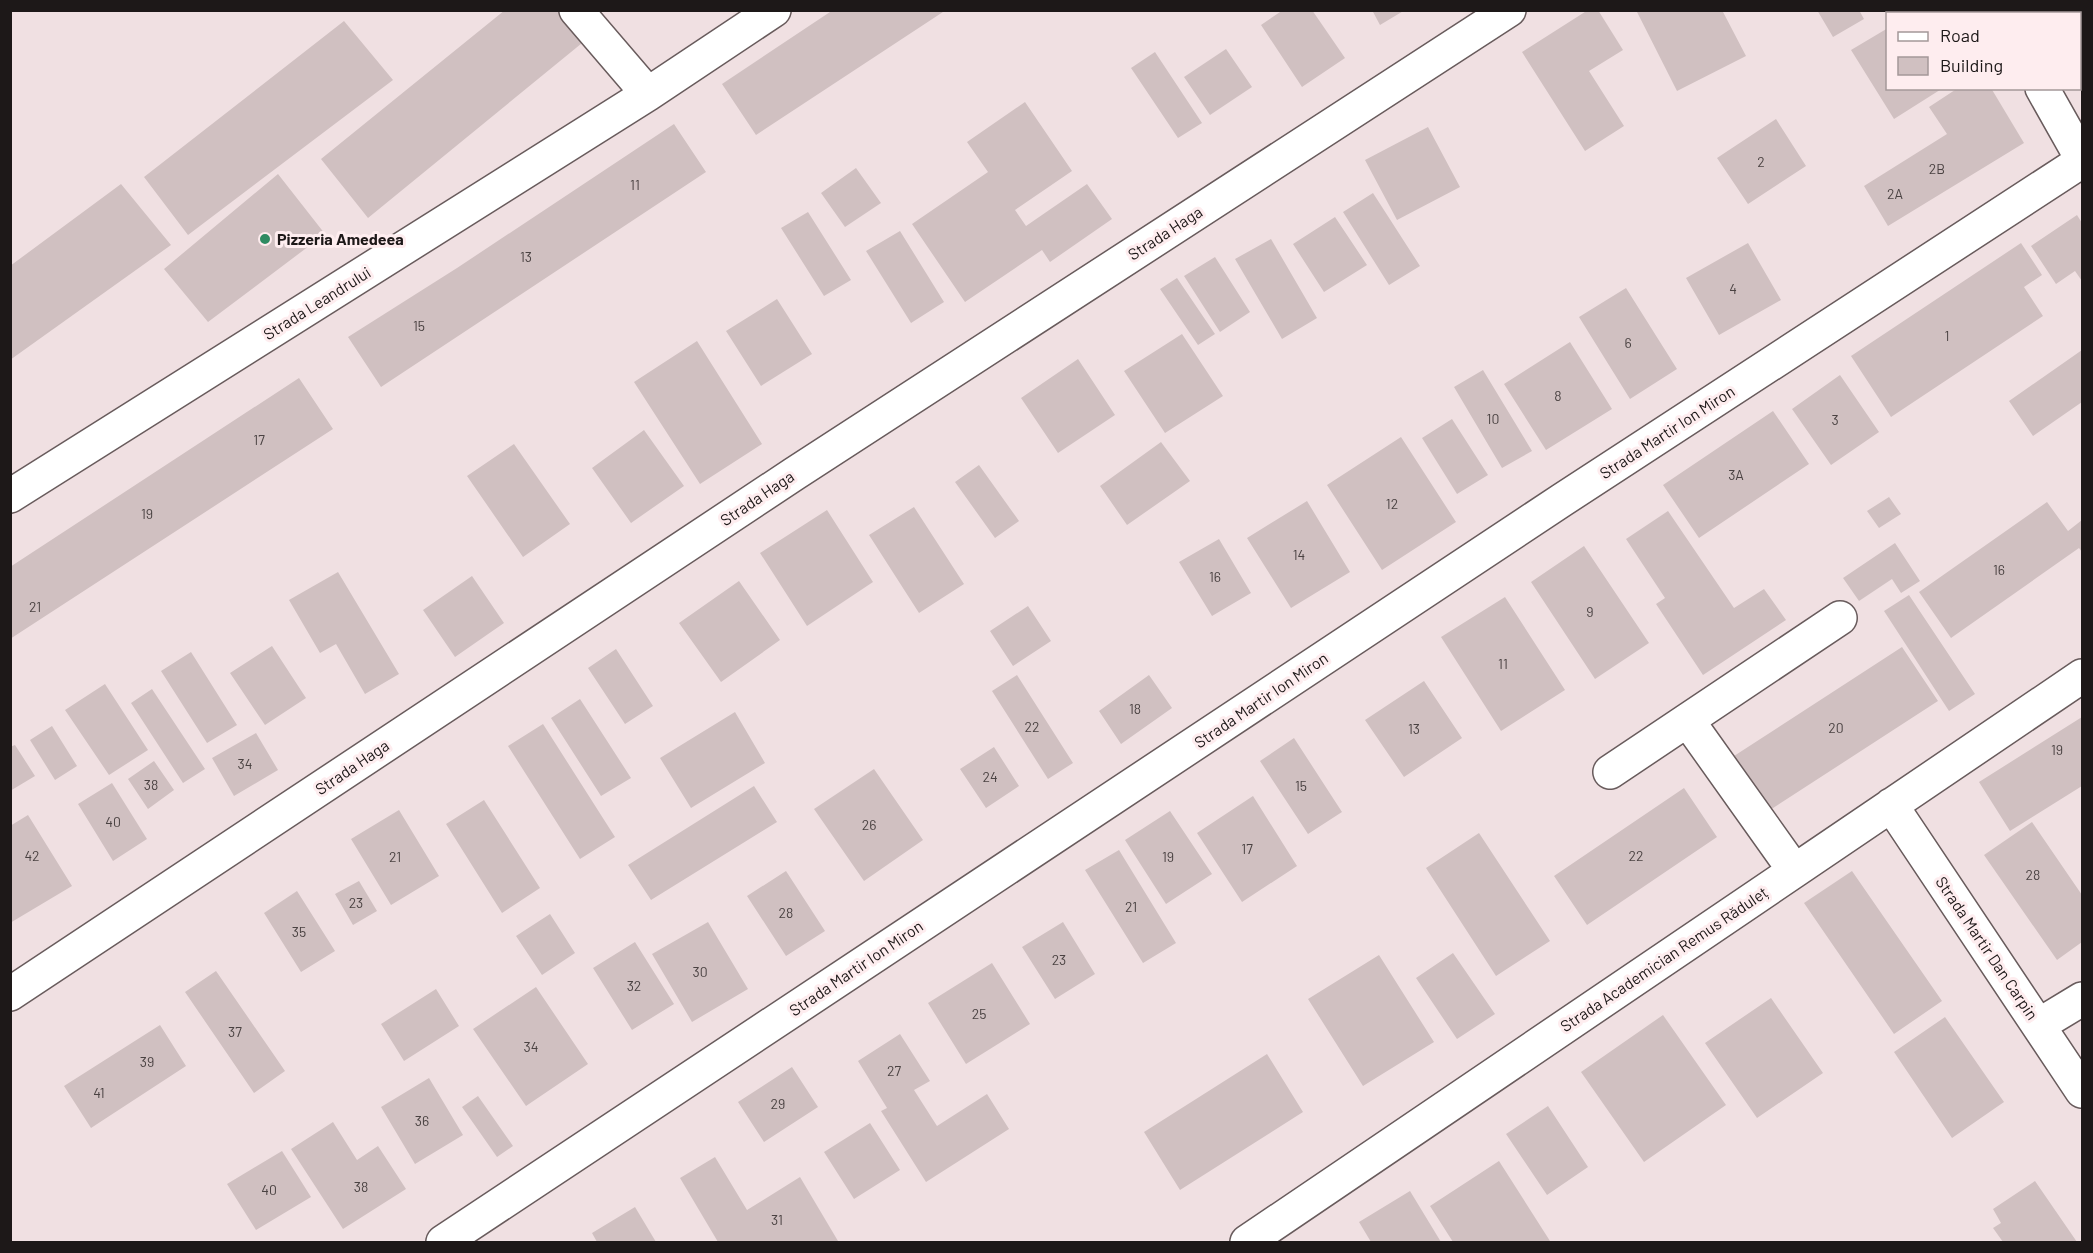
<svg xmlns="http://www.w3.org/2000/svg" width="2093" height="1253" viewBox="0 0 2093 1253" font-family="Barlow,sans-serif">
	<rect width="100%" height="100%" fill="#f0e0e2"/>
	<path fill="#d0c0c1" d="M505,10H565L587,39L368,218L321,159Z
		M833,10H946L756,135L722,84Z
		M1283,10H1312L1345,58L1302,87L1261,25Z
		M1372,10H1405L1380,25Z
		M1588,10H1598L1623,50L1589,71L1624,126L1585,151L1522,52Z
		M1636,10H1722L1746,56L1677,91Z
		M1817,10H1859L1864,19L1833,37Z
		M1915,10H1947L1949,14H1910Z
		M344,21L393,80L188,235L144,177Z
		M1888,28V88H1943L1894,119L1851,50Z
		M1226,49L1252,87L1210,115L1184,77Z
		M1155,52L1202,123L1178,138L1131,68Z
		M1958,88H1991L2024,143L1888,226L1864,186L1947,134L1929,107Z
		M1025,102L1072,171L1015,210L1026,226L1087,184L1112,219L1050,262L1042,250L965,302L912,224L988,172L967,142Z
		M1776,119L1806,166L1748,204L1717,158Z
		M674,124L706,172L381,387L348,337L457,268Z
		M1428,127L1460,187L1397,220L1365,160Z
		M856,168L881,203L845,227L821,193Z
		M278,174L325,234L208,322L164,269Z
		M121,184L171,245L10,360V266Z
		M1373,193L1420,266L1389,285L1343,212Z
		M808,212L851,280L824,296L781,228Z
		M2077,215L2082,223V281L2075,271L2056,284L2031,246Z
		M1335,217L1367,265L1324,292L1293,244Z
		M900,231L944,302L911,323L866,251Z
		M1271,239L1317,318L1282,339L1235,259Z
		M1748,243L1781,300L1719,335L1686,278Z
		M2021,243L2042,275L2024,287L2043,316L1891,417L1851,356Z
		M1215,257L1250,312L1220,332L1184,276Z
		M1177,278L1215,334L1198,345L1160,289Z
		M1626,288L1677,369L1630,399L1579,317Z
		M777,299L812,354L761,386L726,331Z
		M1182,334L1223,396L1165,433L1124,371Z
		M697,341L762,444L700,484L634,382Z
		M1570,342L1612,409L1546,450L1504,384Z
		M2082,350V402L2033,436L2009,401Z
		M1078,359L1115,415L1058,453L1021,398Z
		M1483,370L1532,451L1502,468L1454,387Z
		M1840,375L1879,432L1831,465L1792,409Z
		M299,378L333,429L10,639V567Z
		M1773,411L1809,464L1699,538L1663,485Z
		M1452,419L1488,475L1457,494L1422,438Z
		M644,430L684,486L631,523L592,468Z
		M1401,437L1456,522L1382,570L1327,485Z
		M1161,442L1190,481L1127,525L1100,486Z
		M514,444L570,524L523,557L467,476Z
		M979,465L1019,521L995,538L955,482Z
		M1889,497L1901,514L1879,528L1867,511Z
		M1307,501L1350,572L1291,608L1247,538Z
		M2047,502L2068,531L2082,520V552L2079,548L1951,638L1919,592Z
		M914,507L964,584L919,613L869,535Z
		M827,510L873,582L807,626L760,553Z
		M1668,511L1734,608L1764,589L1786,620L1703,675L1656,604L1665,598L1626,539Z
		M1219,539L1251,593L1212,616L1179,562Z
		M1895,543L1920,581L1901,593L1892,579L1859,601L1843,578Z
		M1584,546L1649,643L1595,679L1531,582Z
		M338,572L399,674L365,694L336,644L320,653L289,600Z
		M472,576L504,623L455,657L423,610Z
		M739,581L780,640L721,682L679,623Z
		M1909,595L1975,694L1949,711L1884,611Z
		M1505,597L1565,690L1501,731L1441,637Z
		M1028,606L1051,641L1013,666L990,631Z
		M272,646L306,698L265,725L230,673Z
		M1902,647L1938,701L1770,810L1734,756Z
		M616,649L653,706L625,724L588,668Z
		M191,652L237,725L207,743L161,671Z
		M1017,675L1073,763L1048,779L992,691Z
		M1149,675L1172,708L1121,744L1099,711Z
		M1424,681L1462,738L1404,777L1365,720Z
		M105,684L148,750L109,775L65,710Z
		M152,689L205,769L183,783L131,703Z
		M580,699L631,778L601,796L551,718Z
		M735,712L765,763L691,808L660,758Z
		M2082,717V786L2010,831L1979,782Z
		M543,724L615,837L580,859L508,746Z
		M52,726L77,766L55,780L30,740Z
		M256,733L278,770L234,796L212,758Z
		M1294,738L1342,812L1308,834L1260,761Z
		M15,745L35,776L10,791V747Z
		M994,747L1019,786L986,808L960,769Z
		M154,761L174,790L148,809L128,779Z
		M874,769L923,840L864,881L814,809Z
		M112,783L147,839L113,861L78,804Z
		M754,786L777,822L651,900L628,865Z
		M1684,788L1717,837L1587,925L1554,876Z
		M1253,796L1297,866L1242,902L1197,833Z
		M484,800L540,888L502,913L446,824Z
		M399,810L439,876L391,905L351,839Z
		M1170,811L1212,874L1166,904L1125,840Z
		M28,815L72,886L10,923V826Z
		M2032,822L2082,895V942L2057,960L1984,855Z
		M1479,833L1550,941L1496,976L1426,868Z
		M1119,850L1176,943L1143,963L1085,870Z
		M786,871L825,931L786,956L747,896Z
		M1852,871L1942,1001L1894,1034L1804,903Z
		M359,881L377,911L353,925L335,894Z
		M297,891L335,951L301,972L264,913Z
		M550,914L575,953L542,975L516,936Z
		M708,922L748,989L692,1022L652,954Z
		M1063,922L1095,974L1055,999L1022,947Z
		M635,942L674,1004L632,1030L593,968Z
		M1453,953L1495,1014L1457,1039L1416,978Z
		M1379,955L1434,1042L1363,1086L1308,999Z
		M992,963L1030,1024L966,1064L928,1003Z
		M216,971L285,1071L254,1093L185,992Z
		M536,987L588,1064L526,1106L473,1029Z
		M436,989L459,1026L404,1061L381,1024Z
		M1771,998L1823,1073L1757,1118L1705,1043Z
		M1663,1015L1726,1105L1644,1162L1581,1072Z
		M1945,1017L2004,1102L1952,1138L1894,1052Z
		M160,1025L186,1066L91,1128L64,1086Z
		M900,1034L930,1081L914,1090L937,1126L987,1094L1009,1129L926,1182L881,1111L887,1108L858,1061Z
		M1267,1054L1303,1112L1180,1190L1144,1132Z
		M792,1067L818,1107L764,1142L738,1102Z
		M429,1078L463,1135L415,1164L381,1107Z
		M478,1096L513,1146L497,1157L462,1107Z
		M1548,1106L1588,1167L1547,1195L1506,1134Z
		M333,1122L357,1160L378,1146L406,1189L343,1229L291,1149Z
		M870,1123L900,1170L854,1199L824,1152Z
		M282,1151L311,1197L256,1230L227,1184Z
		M715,1157L747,1210L800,1177L838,1241L718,1242L680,1178Z
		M1499,1161L1550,1241L1548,1242H1453L1430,1206Z
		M2035,1181L2077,1242H2003L1993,1228L2001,1223L1993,1209Z
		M1410,1191L1441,1242H1371L1359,1222Z
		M635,1207L656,1242H597L592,1233Z"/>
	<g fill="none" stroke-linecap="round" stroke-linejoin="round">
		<defs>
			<path id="minor" d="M576,10L648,94
				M1997,10L1998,14
				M2042,88L2082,159
				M10,496L648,94L774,10
				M1688,721L1794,870
				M1610,772L1840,618
				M1891,805L2082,1091
				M10,994L794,474L1509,10
				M2039,1025L2082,999
				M443,1242L1562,500L2082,161
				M1247,1242L2082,676"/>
		</defs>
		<use href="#minor" stroke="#685b5c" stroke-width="36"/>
		<use href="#minor" stroke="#fff" stroke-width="33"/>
	</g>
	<circle fill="#2e8b62" stroke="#feedef" stroke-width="2" cx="265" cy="239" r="6"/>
	<g text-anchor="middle" stroke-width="6" stroke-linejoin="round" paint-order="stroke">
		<g font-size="14" fill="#4a4242">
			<text x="1761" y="167">2</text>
			<text x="1937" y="174">2B</text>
			<text x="635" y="190">11</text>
			<text x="1895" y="199">2A</text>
			<text x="526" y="262">13</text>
			<text x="1733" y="294">4</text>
			<text x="419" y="331">15</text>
			<text x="1947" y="341">1</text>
			<text x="1628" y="348">6</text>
			<text x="1558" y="401">8</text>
			<text x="1493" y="424">10</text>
			<text x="1835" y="425">3</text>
			<text x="259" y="445">17</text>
			<text x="1736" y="480">3A</text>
			<text x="1392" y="509">12</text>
			<text x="147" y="519">19</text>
			<text x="1299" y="560">14</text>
			<text x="1999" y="575">16</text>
			<text x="1215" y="582">16</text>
			<text x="35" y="612">21</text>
			<text x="1590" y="617">9</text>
			<text x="1503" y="669">11</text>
			<text x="1135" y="714">18</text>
			<text x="1032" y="732">22</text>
			<text x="1836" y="733">20</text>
			<text x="1414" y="734">13</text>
			<text x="2057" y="755">19</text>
			<text x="245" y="769">34</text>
			<text x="990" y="782">24</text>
			<text x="151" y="790">38</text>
			<text x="1301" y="791">15</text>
			<text x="113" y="827">40</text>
			<text x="869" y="830">26</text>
			<text x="1247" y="854">17</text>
			<text x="32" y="861">42</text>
			<text x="1636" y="861">22</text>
			<text x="395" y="862">21</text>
			<text x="1168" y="862">19</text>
			<text x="2033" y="880">28</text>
			<text x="356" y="908">23</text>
			<text x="1131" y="912">21</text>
			<text x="786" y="918">28</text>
			<text x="299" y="937">35</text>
			<text x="1059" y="965">23</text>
			<text x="700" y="977">30</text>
			<text x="634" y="991">32</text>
			<text x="979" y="1019">25</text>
			<text x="235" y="1037">37</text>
			<text x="531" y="1052">34</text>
			<text x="147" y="1067">39</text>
			<text x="894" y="1076">27</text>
			<text x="99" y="1098">41</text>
			<text x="778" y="1109">29</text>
			<text x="422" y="1126">36</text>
			<text x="361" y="1192">38</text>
			<text x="269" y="1195">40</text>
			<text x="777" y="1225">31</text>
		</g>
		<g font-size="16" fill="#1d1818" stroke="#feedef">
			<text transform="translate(1165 233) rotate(-33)" y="6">Strada Haga</text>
			<text transform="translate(317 303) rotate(-32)" y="6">Strada Leandrului</text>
			<text transform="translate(1667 432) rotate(-33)" y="6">Strada Martir Ion Miron</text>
			<text transform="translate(757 498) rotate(-34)" y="6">Strada Haga</text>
			<text transform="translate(1261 700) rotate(-34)" y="6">Strada Martir Ion Miron</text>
			<text transform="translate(352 767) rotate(-34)" y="6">Strada Haga</text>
			<text transform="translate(1987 948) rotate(56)" y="6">Strada Martir Dan Carpin</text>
			<text transform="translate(1664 959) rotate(-34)" y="6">Strada Academician Remus Răduleț</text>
			<text transform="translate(856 968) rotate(-34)" y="6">Strada Martir Ion Miron</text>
		</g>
		<g font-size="16" font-weight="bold" fill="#1d1818" stroke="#feedef" text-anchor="start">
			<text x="277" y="245">Pizzeria Amedeea</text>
		</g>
	</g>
	<rect width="2093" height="1253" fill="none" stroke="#1d1818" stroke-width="24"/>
	<rect x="1886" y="12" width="195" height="78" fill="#feedef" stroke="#a49899" stroke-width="1.5"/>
	<rect x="1898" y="32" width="30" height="9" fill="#ffffff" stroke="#a49899" stroke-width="1.5"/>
	<text x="1940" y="42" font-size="18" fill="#1d1818">Road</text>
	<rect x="1898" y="57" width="30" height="18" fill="#d0c0c1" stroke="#a49899" stroke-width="1.5"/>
	<text x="1940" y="72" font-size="18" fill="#1d1818">Building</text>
</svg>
